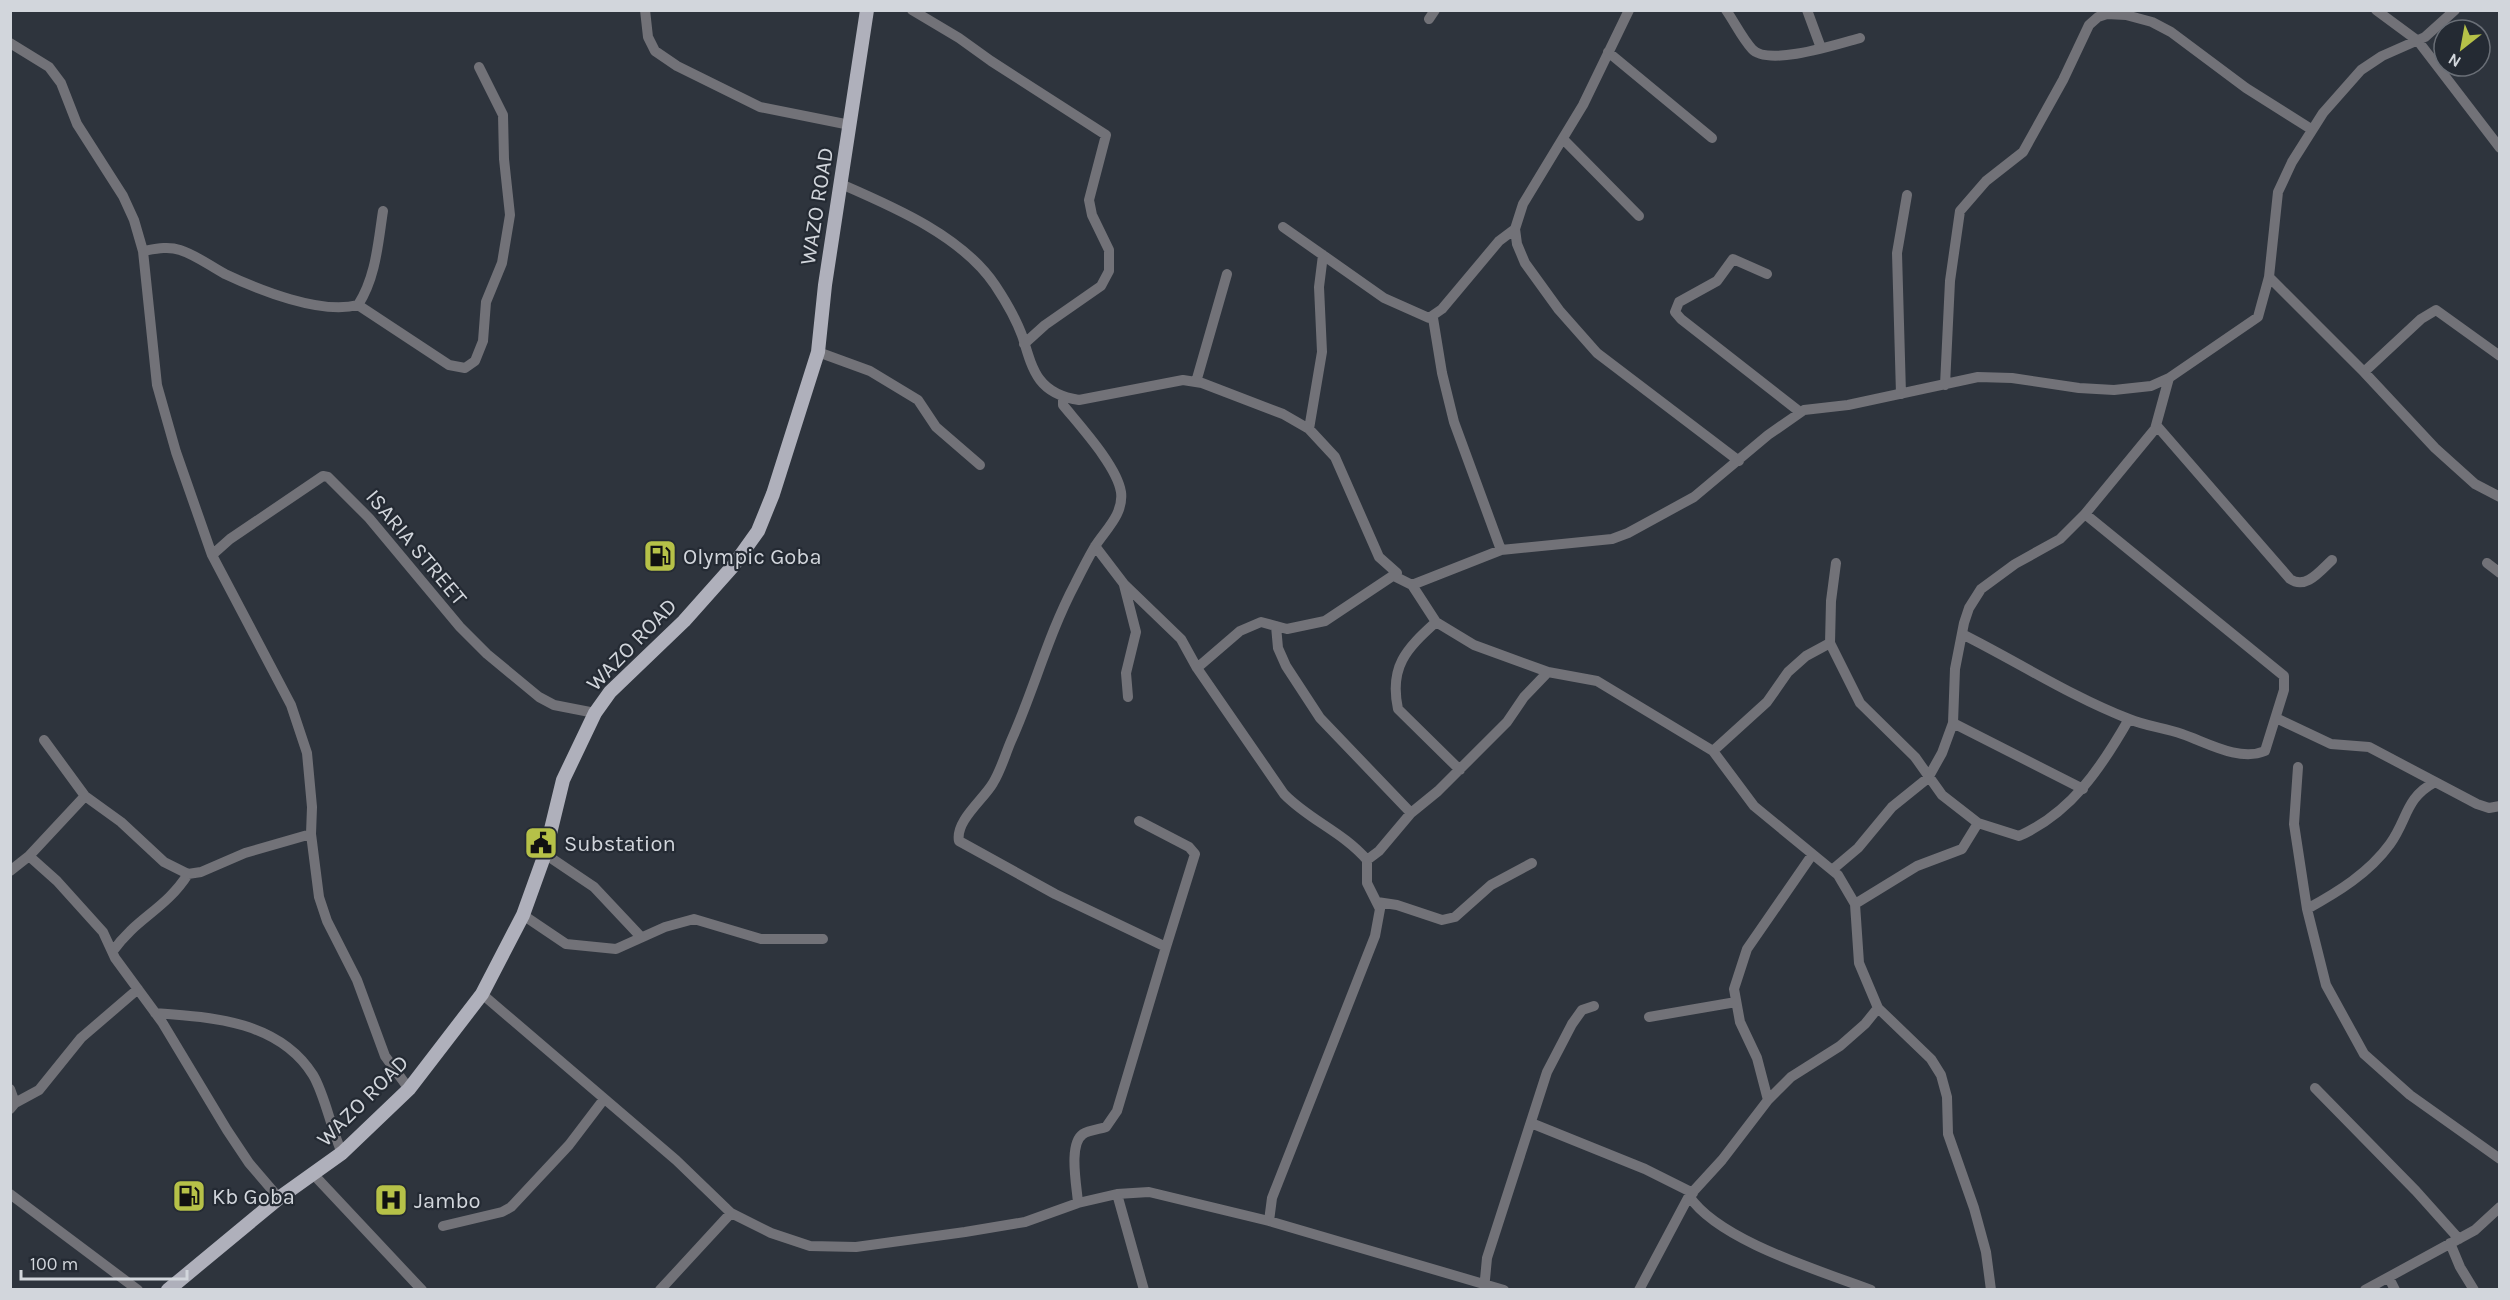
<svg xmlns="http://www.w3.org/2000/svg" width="2510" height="1300" viewBox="0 0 2510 1300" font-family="Karla,sans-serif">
	<rect width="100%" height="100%" fill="#2e343d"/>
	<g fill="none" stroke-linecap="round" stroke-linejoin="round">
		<path stroke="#727278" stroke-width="10" d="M645,10L648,37L655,51L677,66L760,107L850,125
			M912,10L959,38L991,61L1106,135L1089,200L1092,215L1109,250V271L1101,286L1045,325L1024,344
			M1629,10L1583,105L1523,204L1515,229L1517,244L1525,263L1559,310L1597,353L1739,461
			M1726,10C1735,23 1742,38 1752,49C1768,67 1838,44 1860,38
			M1807,10L1821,48
			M2376,10L2418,41L2500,148
			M1429,19L1435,10
			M10,43L49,67L61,83L77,124L123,196L134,220L143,251L157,385L176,452L212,555L291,705L307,753L312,807L311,834L319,897L327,921L357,980L385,1056L409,1089
			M1608,52L1712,138
			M1564,140L1639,216
			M841,184C894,207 962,236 995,285C1005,300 1017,321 1023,338C1033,372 1039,394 1079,400L1183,380L1202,383L1283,414L1309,429L1335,457L1379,557L1397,573L1396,577L1412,585L1436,622L1474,645L1548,672L1597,681L1713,751L1754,806L1838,875L1855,904L1859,963L1878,1008L1931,1059L1941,1075L1947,1097L1948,1134L1974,1208L1986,1252L1991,1290
			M1283,227L1384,298L1429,318L1442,309L1499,241L1515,229
			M143,251C155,249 168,246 180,250C196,255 210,266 225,274C259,290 321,315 358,305C376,277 378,243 383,211
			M1767,274L1733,259L1717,281L1679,302L1675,312L1681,319L1800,412
			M2269,277L2364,372L2435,448L2475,484L2500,497
			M358,305L449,365L465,368L475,361L483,341L486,302L502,263L510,215L504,159L503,115L479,67
			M1433,318L1442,373L1454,422L1501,550
			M818,352L870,371L918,400L936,427L980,465
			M2364,372L2421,319L2436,310L2500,356
			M1196,382L1227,274
			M1945,385L1950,281L1960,211L1986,181L2023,152L2063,80L2089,25L2098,17L2107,14L2126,15L2152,22L2171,32L2246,88L2311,129
			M1901,394L1897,253L1907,195
			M1063,397V405C1080,426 1117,466 1121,492C1124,515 1104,531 1094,548C1087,560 1081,572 1075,584C1048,635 1034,690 1011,741C1005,755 1001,770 993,783C984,799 955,821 959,841L1055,894L1166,947L1195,854L1189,847L1139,821
			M2157,426L2290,579C2306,590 2320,571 2332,560
			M1309,429L1322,352L1319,287L1323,255
			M1095,546L1124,584L1181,639L1197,668L1284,794C1309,820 1343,832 1367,860V883L1380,909L1375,936L1272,1198L1269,1221
			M212,555L230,539L323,476L328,477L369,518L460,627L487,654L539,697L554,705L595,713
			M2487,563L2500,573
			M1124,585L1136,632L1126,673L1128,697
			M1412,585L1501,550L1612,539L1628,533L1694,497L1768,435L1804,410L1848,405L1978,377L2012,378L2079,388L2114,390L2151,386L2169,378L2258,317L2269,277L2278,192L2292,162L2323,113L2361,70L2382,56L2425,37L2455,10
			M1436,622C1406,649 1389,667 1398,709L1460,770
			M1276,626L1278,648L1286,666L1320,718L1411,813
			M1962,634C2018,662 2070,696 2129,719C2146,726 2164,728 2182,734C2206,742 2239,762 2265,751L2284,690V676L2085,514
			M1830,643L1831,601L1836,563
			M1197,668L1240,631L1261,622L1287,629L1325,621L1397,573
			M2276,718L2331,744L2369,747L2477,804L2489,808L2500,806
			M1953,723L2083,789
			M44,740L85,796L121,822L164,862L188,874L201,872L245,853L311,834
			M1713,751L1767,702L1788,672L1806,656L1830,643L1860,703L1915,757L1942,795L1978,823L2019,836C2071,813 2101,768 2129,719
			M2298,767L2294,824L2307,909L2326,985L2364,1054L2410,1095L2500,1159
			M545,854L594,887L641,937
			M29,856L57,881L103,932L115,958L162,1022L227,1130L249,1163L279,1198
			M1367,860L1379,851L1411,813L1438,791L1507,722L1524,697L1548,672
			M1832,870L1858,848L1892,807L1928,778L1942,753L1953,723L1955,669L1964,623L1969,608L1981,589L2015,564L2060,539L2085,514L2155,429L2169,378
			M10,871L29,856L85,796
			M1377,902L1397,905L1442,920L1455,917L1491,885L1532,863
			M1855,904L1917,866L1962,849L1978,823
			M2307,909C2338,892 2369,873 2390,844C2408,819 2405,798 2435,782
			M523,915L566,944L616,949L665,927L694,919L761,939H823
			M113,951C136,918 166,909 188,874
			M482,994L676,1160L731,1213L771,1233L810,1246L856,1247L965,1232L1025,1222L1078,1203L1117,1194L1149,1192L1269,1221L1504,1290
			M155,1013C212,1017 279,1021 313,1075C325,1095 331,1129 342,1153
			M1649,1017L1736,1002
			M2315,1088L2416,1191L2459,1239
			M10,1089L15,1103L10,1109
			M1768,1100L1757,1058L1740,1022L1734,989L1747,949L1812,855
			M15,1103L39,1090L81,1038L138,989
			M1531,1123L1645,1169L1693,1193
			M314,1175L422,1290
			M10,1194L138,1290
			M1117,1194L1144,1290
			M1689,1196C1719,1241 1821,1271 1871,1290
			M1078,1203C1077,1187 1068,1144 1083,1134C1089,1130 1100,1129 1106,1127L1117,1111L1166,947
			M443,1226L502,1212L511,1207L569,1145L604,1099
			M2450,1243L2460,1267L2474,1290
			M2389,1278L2395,1290
			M660,1290L731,1213
			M1484,1290L1487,1258L1547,1072L1572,1024L1582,1010L1594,1006
			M1639,1290L1689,1196L1722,1160L1768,1100L1791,1077L1840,1046L1865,1024L1878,1008
			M2365,1290L2475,1230L2500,1207"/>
		<path stroke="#afb0bb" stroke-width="14" d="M168,1290L279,1198L342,1153L409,1089L482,994L523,915L545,854L563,780L595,713L610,692L684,621L733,566L758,531L773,494L818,352L825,285L867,10"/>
	</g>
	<defs>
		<symbol id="fuel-square" viewBox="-11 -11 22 22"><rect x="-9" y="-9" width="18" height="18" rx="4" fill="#b6c148" stroke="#242a33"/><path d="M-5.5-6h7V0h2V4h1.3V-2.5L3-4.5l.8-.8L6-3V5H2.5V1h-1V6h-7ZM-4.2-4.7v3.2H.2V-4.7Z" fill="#111"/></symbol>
		<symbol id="civic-square" viewBox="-11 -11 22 22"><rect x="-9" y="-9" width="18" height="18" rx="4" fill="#b6c148" stroke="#242a33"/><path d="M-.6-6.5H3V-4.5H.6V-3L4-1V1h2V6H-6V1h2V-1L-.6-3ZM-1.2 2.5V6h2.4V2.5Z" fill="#111"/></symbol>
		<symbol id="hospital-square" viewBox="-11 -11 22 22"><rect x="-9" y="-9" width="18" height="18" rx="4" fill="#b6c148" stroke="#242a33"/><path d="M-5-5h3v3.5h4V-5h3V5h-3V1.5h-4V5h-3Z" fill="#111"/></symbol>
	</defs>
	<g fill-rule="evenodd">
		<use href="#fuel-square" x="641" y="537" width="38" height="38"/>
		<use href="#civic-square" x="522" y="824" width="38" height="38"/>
		<use href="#fuel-square" x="170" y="1177" width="38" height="38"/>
		<use href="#hospital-square" x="372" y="1181" width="38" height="38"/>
	</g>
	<g text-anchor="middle" stroke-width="4.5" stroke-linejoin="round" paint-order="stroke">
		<g font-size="22" fill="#d2d6dc" stroke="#242a33">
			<text transform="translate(816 206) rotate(-81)" y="8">WAZO ROAD</text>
			<text transform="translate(417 547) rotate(50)" y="8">ISARIA STREET</text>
			<text transform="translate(631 644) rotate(-46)" y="8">WAZO ROAD</text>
			<text transform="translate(362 1100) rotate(-45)" y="8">WAZO ROAD</text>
		</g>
		<g font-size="22" fill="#d2d6dc" stroke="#242a33" text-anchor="start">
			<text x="683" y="564">Olympic Goba</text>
			<text x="564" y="851">Substation</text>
			<text x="212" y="1204">Kb Goba</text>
			<text x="414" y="1208">Jambo</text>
		</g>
	</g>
	<rect width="2510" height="1300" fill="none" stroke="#d2d6dc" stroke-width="24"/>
	<g transform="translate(2462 48) rotate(211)"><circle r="28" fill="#242a33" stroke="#6a6f77" stroke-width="1.5"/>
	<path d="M0-4.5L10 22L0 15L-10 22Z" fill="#b6c148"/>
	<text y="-9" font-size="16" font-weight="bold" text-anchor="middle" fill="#d2d6dc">N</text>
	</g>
	<path d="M21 1270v9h166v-9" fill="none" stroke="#d2d6dc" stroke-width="3"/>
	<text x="30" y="1270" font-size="18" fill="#d2d6dc" stroke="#242a33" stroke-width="4.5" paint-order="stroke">100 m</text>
</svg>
